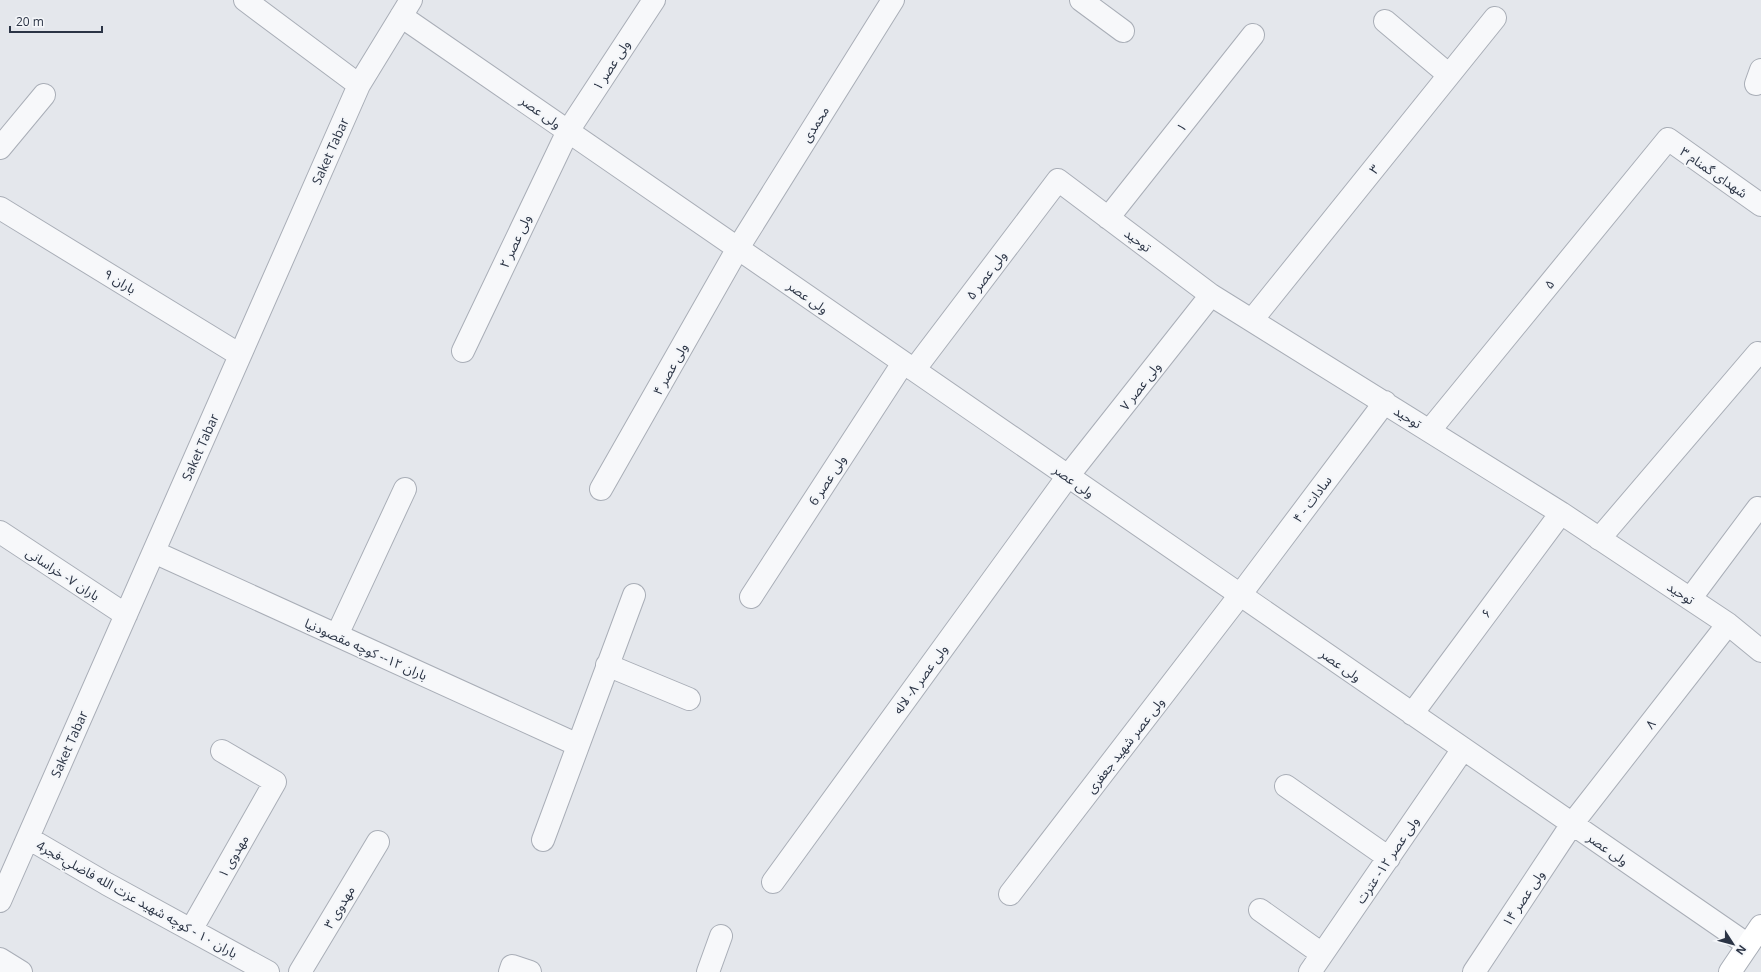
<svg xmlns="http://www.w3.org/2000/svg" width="1761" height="972" viewBox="0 0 1761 972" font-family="'Open Sans','Noto Sans Arabic',sans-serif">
	<rect width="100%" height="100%" fill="#e4e7ec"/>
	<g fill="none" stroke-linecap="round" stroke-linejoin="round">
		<defs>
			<path id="street" d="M245,0L359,85
				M1081,0L1123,31
				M401,16L1748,945
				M1385,21L1449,75
				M1756,84L1761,70
				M0,148L44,95
				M0,208L240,355
				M1108,218L1253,35
				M1252,320L1495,18
				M463,351L568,131L654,0
				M914,370L1058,180L1211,295L1561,513L1728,624L1761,651
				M1430,430L1668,139L1761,205
				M601,489L738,248L893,0
				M0,532L126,615
				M1599,539L1758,353
				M154,552L578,745
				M751,597L903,363
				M1690,599L1758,508
				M337,635L405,489
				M607,665L689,699
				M1412,714L1561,513
				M1286,786L1389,858
				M28,838L107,884L268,972
				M543,840L634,595
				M773,882L1068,476L1211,295
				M1010,894L1240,595L1385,402
				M0,901L359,85L411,0
				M1260,910L1322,954
				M191,930L275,782L222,751
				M0,959L21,972
				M300,972L378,842
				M510,972L512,966L530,972
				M708,972L721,936
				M1310,972L1463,749
				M1474,972L1572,824L1728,624"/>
			<path id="secondary" d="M1730,972L1761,926"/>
		</defs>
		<use href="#street" stroke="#a9aeb7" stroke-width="24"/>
		<use href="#secondary" stroke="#a9aeb7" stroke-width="24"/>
		<use href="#street" stroke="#f7f8fa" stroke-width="22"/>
		<use href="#secondary" stroke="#fff" stroke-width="22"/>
	</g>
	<g text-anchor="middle" stroke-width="4" stroke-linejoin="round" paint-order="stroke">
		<g font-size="13" fill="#2b3445" stroke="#f4f6f9">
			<text transform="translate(611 65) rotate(-57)" y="5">ولی عصر ۱</text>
			<text transform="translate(541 112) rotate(35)" y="5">ولی عصر</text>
			<text transform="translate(815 124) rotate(-58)" y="5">محمدی</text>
			<text transform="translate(1181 127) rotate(-52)" y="5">۱</text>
			<text transform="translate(330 151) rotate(-66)" y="5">Saket Tabar</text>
			<text transform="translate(1374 169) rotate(-51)" y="5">۳</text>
			<text transform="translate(1714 172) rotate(35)" y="5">شهدای گمنام ۳</text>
			<text transform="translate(1138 240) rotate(37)" y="5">توحید</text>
			<text transform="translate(515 241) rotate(-65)" y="5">ولی عصر ۲</text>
			<text transform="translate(986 275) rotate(-53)" y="5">ولی عصر ۵</text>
			<text transform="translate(120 281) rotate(31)" y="5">باران ۹</text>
			<text transform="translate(1549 284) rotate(-51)" y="5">۵</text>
			<text transform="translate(808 297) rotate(35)" y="5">ولی عصر</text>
			<text transform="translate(670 369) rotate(-61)" y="5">ولی عصر ۴</text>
			<text transform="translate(1140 386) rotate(-52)" y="5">ولی عصر ۷</text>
			<text transform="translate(1408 417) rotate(32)" y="5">توحید</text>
			<text transform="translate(200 447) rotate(-66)" y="5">Saket Tabar</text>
			<text transform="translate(827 480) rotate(-57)" y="5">ولی عصر 6</text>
			<text transform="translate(1074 481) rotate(35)" y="5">ولی عصر</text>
			<text transform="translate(1312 499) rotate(-53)" y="5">۴ - سادات</text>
			<text transform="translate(63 574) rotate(33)" y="5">باران ۷- خراسانی</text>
			<text transform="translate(1681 593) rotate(33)" y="5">توحید</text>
			<text transform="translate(1486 613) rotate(-53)" y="5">۶</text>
			<text transform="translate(366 649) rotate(24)" y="5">باران ۱۲-- كوچه مقصودنيا</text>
			<text transform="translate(1341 665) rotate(35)" y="5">ولی عصر</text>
			<text transform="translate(920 679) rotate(-54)" y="5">ولی عصر ۸- لاله</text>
			<text transform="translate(1650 724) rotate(-52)" y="5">۸</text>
			<text transform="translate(69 744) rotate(-66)" y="5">Saket Tabar</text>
			<text transform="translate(1125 745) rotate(-52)" y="5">ولی عصر شهید جعفری</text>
			<text transform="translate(1608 849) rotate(35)" y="5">ولی عصر</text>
			<text transform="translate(233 856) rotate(-60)" y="5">مهدوی ۱</text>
			<text transform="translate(1387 860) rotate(-56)" y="5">ولی عصر ۱۲- عترت</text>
			<text transform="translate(1523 898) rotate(-56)" y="5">ولی عصر ۱۴</text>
			<text transform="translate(137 899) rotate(29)" y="5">باران ۱۰ - كوچه شهيد عزت الله فاضلي-فجر4</text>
			<text transform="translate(339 907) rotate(-59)" y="5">مهدوی ۳</text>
		</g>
	</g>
	<g transform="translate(1733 944) rotate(126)" stroke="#f4f6f9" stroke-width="3" paint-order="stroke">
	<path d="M0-3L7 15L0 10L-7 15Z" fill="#2b3445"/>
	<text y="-6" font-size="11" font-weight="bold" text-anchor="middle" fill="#2b3445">N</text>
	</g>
	<path d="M10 26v6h92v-6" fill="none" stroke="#2b3445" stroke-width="2"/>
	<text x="16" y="26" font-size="12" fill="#2b3445" stroke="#f4f6f9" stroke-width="3" paint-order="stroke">20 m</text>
</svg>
